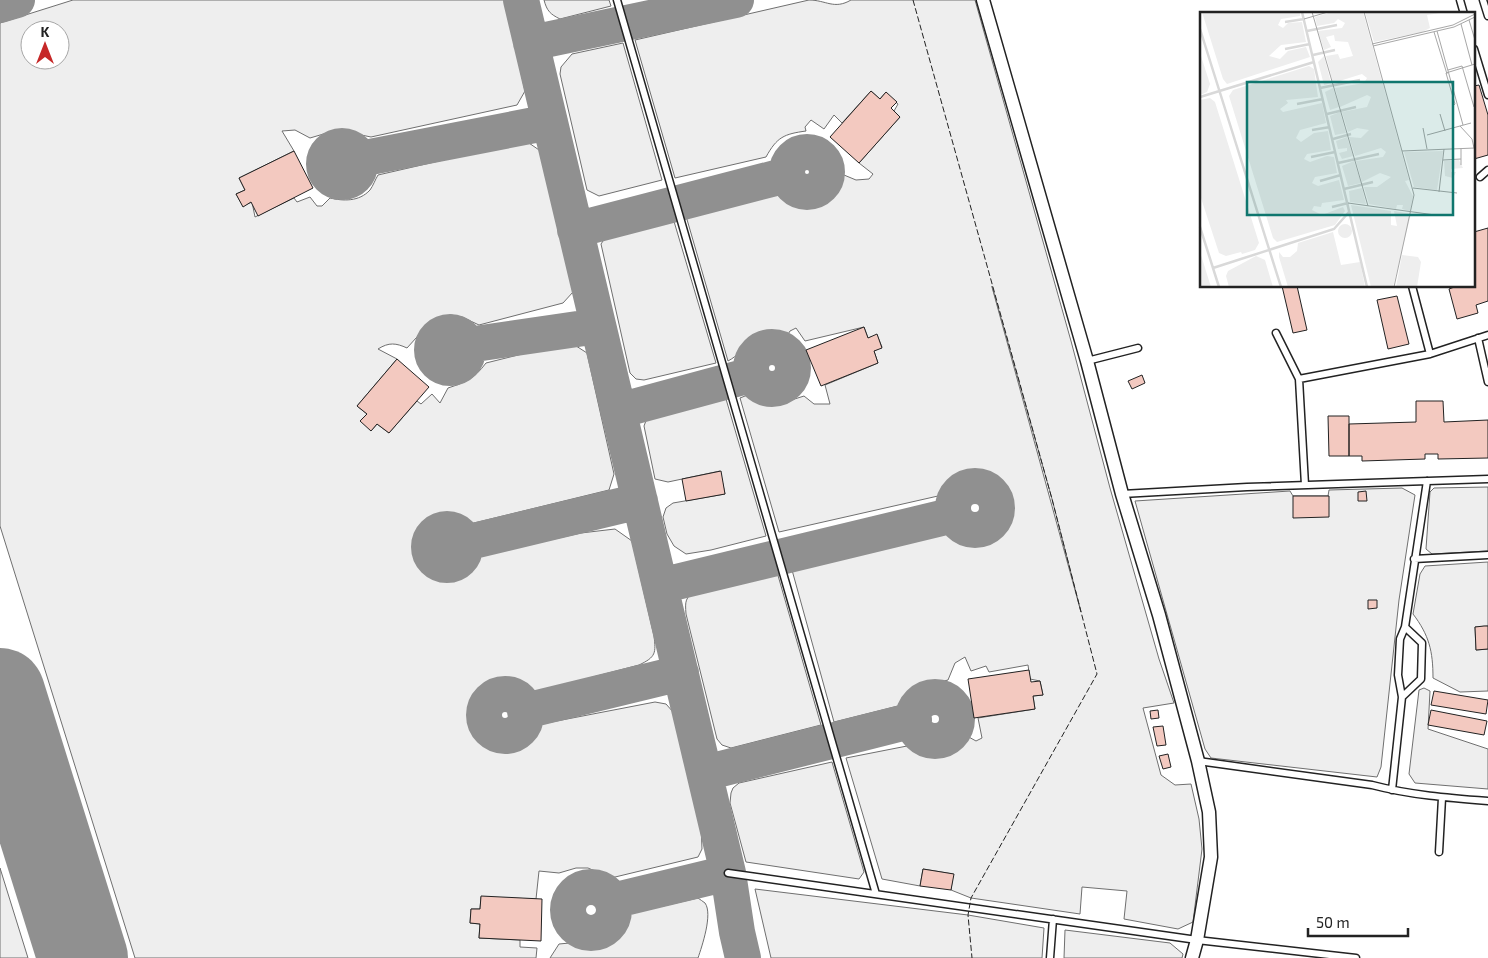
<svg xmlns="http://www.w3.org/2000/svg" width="1488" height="958" viewBox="0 0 1488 958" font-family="'Exo 2',sans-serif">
	<rect width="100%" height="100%" fill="#fff"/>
	<path fill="#eee" stroke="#6f6f6f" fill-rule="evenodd" d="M73,0H505L525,91L517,105L371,137L337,130L310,138L295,130L282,131L294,151L239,178L245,190L236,194L243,206L252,202L255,217L294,198L297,202L310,197L317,206H322L330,198C343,201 359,202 370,190C373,186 375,180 378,175L526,141L542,152L573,292L563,303L479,325L462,317L451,315L440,318L426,327L407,348C396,343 389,342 378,349L397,359L357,406L367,414L361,421L372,430L377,424L389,433L417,401L421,404L432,394L440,403L448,388C466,382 474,379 486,363L570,342L587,353L614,474L609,490L470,524C446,503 420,519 419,548L415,550L418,562H423L428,573C451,584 466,578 477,556L581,533L615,529L632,541L654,636C656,653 656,657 639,665L528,694C502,680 479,683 475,716L471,717L474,731L479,730C490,745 506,754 524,741C529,738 533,730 536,725L655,702L666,704L674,713L701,824L702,849L698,857L611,878L588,868H576L559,873L539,871L536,899L481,897L480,909H471L470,923L480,924L479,938L520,940V947L537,948L536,958H135L0,526V23ZM30,30H60V60H30Z
		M544,0H609L611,6L560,19C550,14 547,11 544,0Z
		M809,0C826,0 834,10 851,0H975L1071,341L1110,488L1159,659L1174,703L1143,708L1161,775L1175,785L1191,784L1199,819L1202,849L1193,922L1178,929L1124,919L1127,891L1082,887L1080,914L971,898L951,890L953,874L923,869L920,886L882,879L846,758L907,746L928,755L941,754L958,747L967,736L976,741L982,738L978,718L1035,709L1033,696L1043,695L1040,681L1030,679L1028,665L989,672L986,666L971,671L965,657L955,663L948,680L924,686L909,694L898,706L834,722L792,570L952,531C975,545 1005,537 1004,506L1009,504L1004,492L999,493C998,490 996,484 994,482C992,480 989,479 986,478C967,469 953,484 944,499L938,496L779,532L740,398L750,394L758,403H782L804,396L814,404H830L825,385L878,363L874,351L882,347L877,335L868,338L864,327L805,341L796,328L790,331L787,336C772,332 756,330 745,344C738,352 739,355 728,361L686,216L775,194L799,205L810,202L829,191L844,175L856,180L869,179L873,174L859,163L900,117L894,111L898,104L885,93L880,99L871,91L842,123L834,115L824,129L811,120L805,127L806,131C784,134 777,137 766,157L675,178L635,40ZM992,286L1052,499L1081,612L992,287Z
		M623,43L662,180L599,196L587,190L560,74L561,67L572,54Z
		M673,218L716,363L644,380L636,379L630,373L601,244L609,232Z
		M726,399L766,536L711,550L686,554L674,546L667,534L663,517L666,508L673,503L725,494L720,471L668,482L655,479L644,426L647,418L655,415Z
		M1488,487V551L1432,554L1426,549L1430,492L1434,488Z
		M1402,488L1415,495L1399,600L1381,767L1377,777L1211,758L1205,749L1135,501L1290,491L1293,496H1328L1329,490Z
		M1488,562V626L1475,627L1476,650L1488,649V691L1460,692L1433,678C1433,651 1429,635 1413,614L1420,574L1425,566Z
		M777,572L821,725L731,748L722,745L717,739L686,614C685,601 685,598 696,590Z
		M1424,688L1430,691L1428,729L1488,749V789L1415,783L1409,774L1419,690Z
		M832,762L864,872L859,879L746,862L730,803L731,793L733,788L739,783Z
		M0,868L28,958H0Z
		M755,889L968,915L1044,928L1042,958H771Z
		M698,898C700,900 703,901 705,903C713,914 702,946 698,958H550L559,944L591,941L609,932L619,916Z
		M1065,930L1170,943L1183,954L1182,958H1064Z"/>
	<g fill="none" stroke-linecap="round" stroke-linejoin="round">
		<path stroke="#909090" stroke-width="36" d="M521,0L728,873L737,932L743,958
			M0,5L17,0
			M531,43L736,0
			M324 164a18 18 0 1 1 36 0a18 18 0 1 1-36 0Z
			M787 172a20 20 0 1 1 40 0a20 20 0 1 1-40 0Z
			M360,159L550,122
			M575,230L787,175
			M432 350a18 18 0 1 1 36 0a18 18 0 1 1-36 0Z
			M468,345L598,326
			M751 368a21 21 0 1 1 42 0a21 21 0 1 1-42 0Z
			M618,411L751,375
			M953 508a22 22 0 1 1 44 0a22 22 0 1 1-44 0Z
			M429 547a18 18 0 1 1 36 0a18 18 0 1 1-36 0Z
			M465,543L640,501
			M660,586L954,515
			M484 715a21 21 0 1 1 42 0a21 21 0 1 1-42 0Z
			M913 719a22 22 0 1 1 44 0a22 22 0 1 1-44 0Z
			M525,711L681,673
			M705,773L914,720
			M568 910a23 23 0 1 1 46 0a23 23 0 1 1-46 0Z
			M612,901L728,873"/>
		<path stroke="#909090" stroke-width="90" d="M0,693L83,958"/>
	</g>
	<path fill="#f3c9c0" stroke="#222" d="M1479,85L1488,115V155L1474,159V86Z
		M871,91L880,99L886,92L897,102L891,108L900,117L859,163L830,137Z
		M294,151L313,188L258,216L251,202L243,207L236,194L245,190L239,178Z
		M1488,228V301L1476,305L1478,313L1457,319L1449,289L1457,286H1474V232Z
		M1282,286H1297L1307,330L1293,333Z
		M1397,296L1409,344L1388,349L1377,300Z
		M864,327L868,338L877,334L882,348L874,351L878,363L821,386L806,350Z
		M397,359L429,387L389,433L377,424L371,431L360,421L367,414L357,406Z
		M1142,375L1145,383L1132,389L1128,381Z
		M1416,401H1443L1444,422L1488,420V458L1438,459V454H1425V459L1362,461V456H1349V424L1416,422Z
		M1328,416H1349V456H1329Z
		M721,471L725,494L686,501L682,479Z
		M1366,491L1367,501H1358V492Z
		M1293,496H1329V517L1293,518Z
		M1368,600H1377V608L1368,609Z
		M1484,626H1488V649L1476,650L1475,627Z
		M1029,670L1031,682L1040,681L1043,695L1033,696L1035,709L974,718L968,679Z
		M1434,691L1488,700L1486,714L1431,705Z
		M1158,710L1159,718L1151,719L1150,711Z
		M1431,710L1487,721L1484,735L1428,725Z
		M1163,726L1166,745L1157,746L1153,727Z
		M1168,754L1171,767L1163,769L1159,756Z
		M923,869L954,874L951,890L920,886Z
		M481,896L542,899L541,941L479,938L480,924L470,923L471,909H480Z"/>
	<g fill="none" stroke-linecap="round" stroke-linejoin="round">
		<defs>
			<path id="service" d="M617,0C702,299 792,596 876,894
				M1460,0L1464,14
				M1483,0L1488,16
				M1474,49L1488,95
				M1480,177L1488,170
				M1412,286L1430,354
				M1276,333L1299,379L1305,485
				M1478,338L1488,382
				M1087,361L1138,348
				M1299,379L1430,354L1488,335
				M1122,494L1247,487L1488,479
				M1414,559L1488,555
				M1402,697L1421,679L1422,643L1405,627
				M1198,761L1372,785C1410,795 1449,798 1488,801
				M1392,790L1402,697L1398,675L1400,639L1405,627L1427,481
				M1439,852L1442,798
				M728,873L1197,940L1356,958
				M1050,958L1053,919"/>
			<path id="minor" d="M983,0L1087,361L1122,494L1159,615L1198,761L1209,812L1211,857L1197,940L1192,958"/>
		</defs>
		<use href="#service" stroke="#222" stroke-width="9"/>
		<use href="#minor" stroke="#222" stroke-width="15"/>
		<use href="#service" stroke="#fff" stroke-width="6"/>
		<use href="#minor" stroke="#fff" stroke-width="12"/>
		<path stroke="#222" stroke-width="1" stroke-dasharray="6 2.5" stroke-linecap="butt" d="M913,0L1052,499L1097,674L971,898L968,915L972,958"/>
	</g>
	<g transform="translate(1200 12)">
		<rect width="275" height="275" fill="#fff"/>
		<path d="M2,0H100V4L81,7L78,13L83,16L88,11L102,10L106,30L81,33L69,44L80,47L88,39L106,35L110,45L27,72L23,67ZM132,0H163L209,168L205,169L213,184L210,199L202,197L203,193H197L196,197L169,192L164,175H177L191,165L180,161L162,170L156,149L183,145L186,140L181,136L155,144L149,125L161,126L169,118L157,116L148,120L142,100L167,95L171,85L167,83L140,95L135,76L164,71L167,66L162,62L133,71L126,44L138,42L140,47L153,44L148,30L135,29L134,23L126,25L131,35L124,38L118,19L142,16L145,11L138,7L134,11L117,14L115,5ZM165,0H247L227,3L230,16L222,20L174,30ZM0,41L10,72L7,80L0,83ZM124,44L131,71L124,73L118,50ZM109,54L114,57L118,85L86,88L88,91L80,97L83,100L122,91L126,111L100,118L96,126L101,130L114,121L128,119L131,138L107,142L104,147L110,150L127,144L134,145L137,161L115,165L112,171L118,174L139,168L144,188L122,191L121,195L114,194L112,198L122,203L143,195L145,199L135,213L77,230L73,226L29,84L33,78ZM133,76L139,95L130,98L125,80ZM10,86L15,90L59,231L55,238L42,242L41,240L26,244L19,241L0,183V88ZM140,100L146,121L135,123L130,104ZM147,125L153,144L142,147L139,141L147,139V136L138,137L136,129ZM243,139L237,178L214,175L204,140ZM259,148L263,156L251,157V160H256L253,166L245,164L244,149ZM154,149L161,171L148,174L142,154ZM162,176L166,192L150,190L149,179ZM151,193L191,199V213L197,214L194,199L211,202L193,275H171ZM138 219a7 7 0 1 1 14 0a7 7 0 1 1-14 0ZM133,220L141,253L160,250L165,275H88L79,245V240L83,245H90L97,239L98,231ZM0,240L11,275H0ZM202,243L218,245L221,250L217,275H196ZM56,244L65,248L73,275H29L26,264L28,259Z" fill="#eee"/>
		<path fill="none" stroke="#d9d9d9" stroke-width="2.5" d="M102,0L167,275M85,10L104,7M0,17L81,275M107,19L137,13M85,37L110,32M113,43L135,38M120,76L160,68M0,85L114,50M97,92L123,87M127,102L156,95M112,118L130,115M133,127L151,122M111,145L135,140M138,151L179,142M120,169L141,163M144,177L173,170M132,195L148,191M0,215L19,275M13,256L134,217L149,200"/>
		<path fill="none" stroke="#a7a7a7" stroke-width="1" d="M112,0L168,194M164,0L214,183L194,275M104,7L128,0M269,8L275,28M261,12L272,53M237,19L263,113M234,20L247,62M172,32L253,13L275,2M173,34L254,15L275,5M248,58L262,54L274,95M252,95L255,92L246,61L275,52M240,102L245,119M260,114L272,127L274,136M223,116L227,137M227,123L271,111M261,136V153M202,139L275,136M243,148L261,147M213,176L257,181M239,180L244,137M148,191L235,203"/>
		<path fill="#0f766e" fill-opacity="0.15" stroke="#0f766e" stroke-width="2.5" d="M47,70H253V203H47Z"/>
		<rect width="275" height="275" fill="none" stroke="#222" stroke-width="2.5"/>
	</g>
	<g transform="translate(45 45)"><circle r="24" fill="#ffffff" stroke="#a7a7a7"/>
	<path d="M0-4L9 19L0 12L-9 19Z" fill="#c62828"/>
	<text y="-8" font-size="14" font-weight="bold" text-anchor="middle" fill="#222222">K</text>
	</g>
	<path d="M1308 928v8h100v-8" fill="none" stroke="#222222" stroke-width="2.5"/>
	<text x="1316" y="928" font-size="15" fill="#222222" stroke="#ffffff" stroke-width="4" paint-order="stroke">50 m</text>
</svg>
